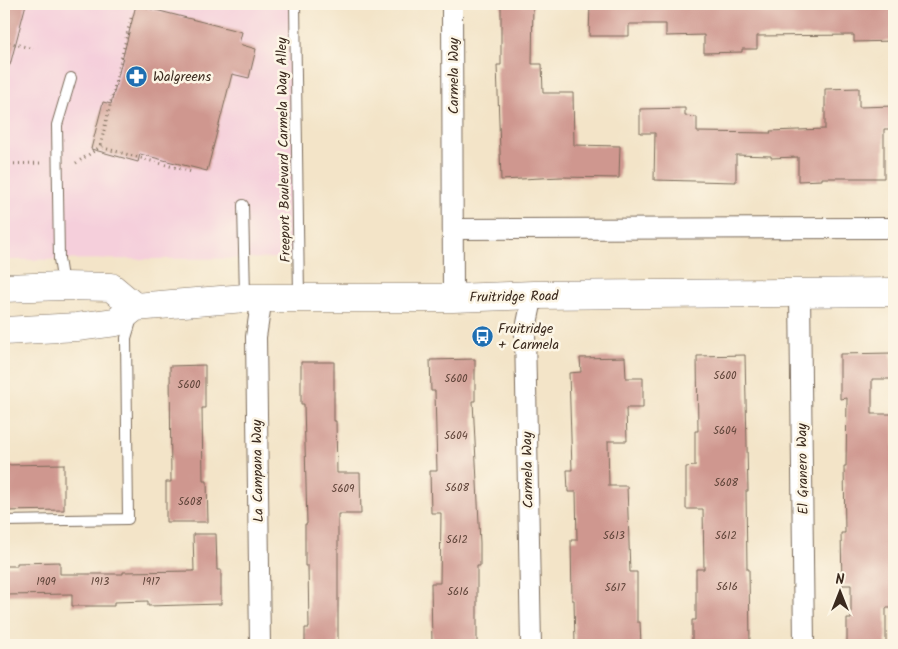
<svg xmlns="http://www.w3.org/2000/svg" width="898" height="649" viewBox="0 0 898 649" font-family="Kalam,sans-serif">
	<rect width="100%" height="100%" fill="#fcf5e5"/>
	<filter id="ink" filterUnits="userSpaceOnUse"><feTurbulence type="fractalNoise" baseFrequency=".02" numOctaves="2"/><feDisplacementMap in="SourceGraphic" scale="10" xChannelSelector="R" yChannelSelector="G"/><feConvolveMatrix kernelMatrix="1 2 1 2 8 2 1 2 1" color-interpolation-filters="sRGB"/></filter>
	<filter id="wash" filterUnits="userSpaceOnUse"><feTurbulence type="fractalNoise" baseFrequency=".0096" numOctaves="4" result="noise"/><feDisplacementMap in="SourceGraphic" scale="20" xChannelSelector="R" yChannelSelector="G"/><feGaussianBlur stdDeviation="1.12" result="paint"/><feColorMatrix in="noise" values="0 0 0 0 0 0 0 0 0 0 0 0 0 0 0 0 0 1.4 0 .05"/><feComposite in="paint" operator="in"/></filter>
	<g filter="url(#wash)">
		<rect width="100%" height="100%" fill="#f3e4c8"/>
		<path fill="#f5cfdb" d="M4,4H295L298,258L4,260Z"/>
		<g id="blocks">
			<path fill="#cf978f" d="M4,4H26L10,65H4Z
				M501,4H533L532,64H542L543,93H573L574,145L620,146L619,178L561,177L501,180L497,65H501Z
				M590,4H729V6L765,5V4H894V41L854,42V35L757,36V49H742V52L704,53V35L666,36V24H629V36H589Z
				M136,5L242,32L239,44L256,49L249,78L232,74L207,171L140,154L138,162L91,149L103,102L111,104Z
				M859,88V107L894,106V129H884V178H822V180L798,181V157L771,158V156L736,155V182L654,180L655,133H640V109L685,108V116L697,117V132L771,133L770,131L825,129V89Z
				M891,353L892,379H872V414H894V492H892L894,608H886V645H847V619H851V585H842L841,533H845L844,466H846L847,398L840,399V354Z
				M745,355L748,491H746L747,569H749L750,645H692V620H696V569H704L703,509H686V467L695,466V431H698L697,356Z
				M625,357L626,378H643V408H626L627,441H608L609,486H627L630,572H637V622H640L641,645H575L574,600H572L571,540H577L576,492H568L567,470H572L569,373L581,372L580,358Z
				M475,359V401H473L480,543V566H477V645H432L431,583H440L441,513H431L430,471H437L435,391H431L430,360Z
				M301,362H334V421H336L337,473H360L361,514H338V645H305V628H309L308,566H305V524H307L304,404H301Z
				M205,365V408H202L203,481H207L208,522H166V482H171L170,366Z
				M64,464V510L4,511V465Z
				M193,534H216L217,570H221V604L148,606V601L114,602V606H72V594L4,595V566H17V563L60,562V574H123V572L194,571Z"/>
		</g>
	</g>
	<g filter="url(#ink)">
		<use href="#blocks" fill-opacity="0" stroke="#7b6b5a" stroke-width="1"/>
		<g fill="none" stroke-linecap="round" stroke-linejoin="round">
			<defs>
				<path id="service" d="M295,4L299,297
					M243,205L245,296
					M63,284L59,259L57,125L71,78
					M4,521L128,519L126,338L132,318"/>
				<path id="minor" d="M452,4L453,298
					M453,229L894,228
					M800,293L804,645
					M260,645L256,337L262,297
					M531,645L525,333L533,295"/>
				<path id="secondary" d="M4,288L63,286L111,287L135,307
					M4,331L77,327L116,322L135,307L245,298H453L533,295L894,292"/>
			</defs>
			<use href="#service" stroke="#7b6b5a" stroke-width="12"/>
			<use href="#minor" stroke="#7b6b5a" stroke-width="22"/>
			<use href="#secondary" stroke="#7b6b5a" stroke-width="29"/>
			<path stroke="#7b6b5a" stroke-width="3" stroke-dasharray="1 4" stroke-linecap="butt" d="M131,18L100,147L192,172
				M4,41L33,49
				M76,163L100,147
				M4,164L43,163"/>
			<use href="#service" stroke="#fff" stroke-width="10"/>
			<use href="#minor" stroke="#fff" stroke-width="20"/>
			<use href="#secondary" stroke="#fff" stroke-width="28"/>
		</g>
	</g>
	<defs>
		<symbol id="pharmacy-disc" viewBox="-11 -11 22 22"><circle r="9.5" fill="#1f6fb2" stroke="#fcf5e5"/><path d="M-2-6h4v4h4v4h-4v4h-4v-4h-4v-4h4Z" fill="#fff"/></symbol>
		<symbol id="bus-disc" viewBox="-11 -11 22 22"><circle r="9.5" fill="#1f6fb2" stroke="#fcf5e5"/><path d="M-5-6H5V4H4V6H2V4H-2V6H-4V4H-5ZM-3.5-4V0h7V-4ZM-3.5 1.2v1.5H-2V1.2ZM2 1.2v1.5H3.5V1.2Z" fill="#fff"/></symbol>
	</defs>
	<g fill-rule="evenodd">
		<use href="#pharmacy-disc" x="124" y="64" width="25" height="25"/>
		<use href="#bus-disc" x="470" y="324" width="25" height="25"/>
	</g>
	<g text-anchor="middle" stroke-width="5" stroke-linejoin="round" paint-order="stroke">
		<g font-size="11" fill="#60453a">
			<text x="725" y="379">5600</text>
			<text x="456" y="382">5600</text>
			<text x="189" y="388">5600</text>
			<text x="725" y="434">5604</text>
			<text x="456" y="439">5604</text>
			<text x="726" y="486">5608</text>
			<text x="457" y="491">5608</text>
			<text x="343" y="492">5609</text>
			<text x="190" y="505">5608</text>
			<text x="614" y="539">5613</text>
			<text x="726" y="539">5612</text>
			<text x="457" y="543">5612</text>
			<text x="46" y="585">1909</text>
			<text x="100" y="585">1913</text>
			<text x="151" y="585">1917</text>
			<text x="727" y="590">5616</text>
			<text x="615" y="591">5617</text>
			<text x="458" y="595">5616</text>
		</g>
		<g font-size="14" fill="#3b2a1e" stroke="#fcf5e5" text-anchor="start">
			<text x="153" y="81">Walgreens</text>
			<text x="498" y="333">Fruitridge<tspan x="498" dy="16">+ Carmela</tspan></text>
		</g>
		<g font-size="14" fill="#3b2a1e" stroke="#fcf5e5">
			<text transform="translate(453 76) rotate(-90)" y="5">Carmela Way</text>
			<text transform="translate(283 150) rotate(-91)" y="5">Freeport Boulevard Carmela Way Alley</text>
			<text transform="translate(514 296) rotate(-1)" y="5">Fruitridge Road</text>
			<text transform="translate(802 469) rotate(-91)" y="5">El Granero Way</text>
			<text transform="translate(527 470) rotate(-91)" y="5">Carmela Way</text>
			<text transform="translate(257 471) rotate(-91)" y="5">La Campana Way</text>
		</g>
	</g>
	<rect width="898" height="649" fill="none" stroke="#fcf5e5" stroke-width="20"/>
	<g transform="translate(840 592)" stroke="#fcf5e5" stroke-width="4" paint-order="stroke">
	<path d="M0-4L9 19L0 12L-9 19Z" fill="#3b2a1e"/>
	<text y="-8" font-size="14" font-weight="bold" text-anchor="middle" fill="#3b2a1e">N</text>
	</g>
</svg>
